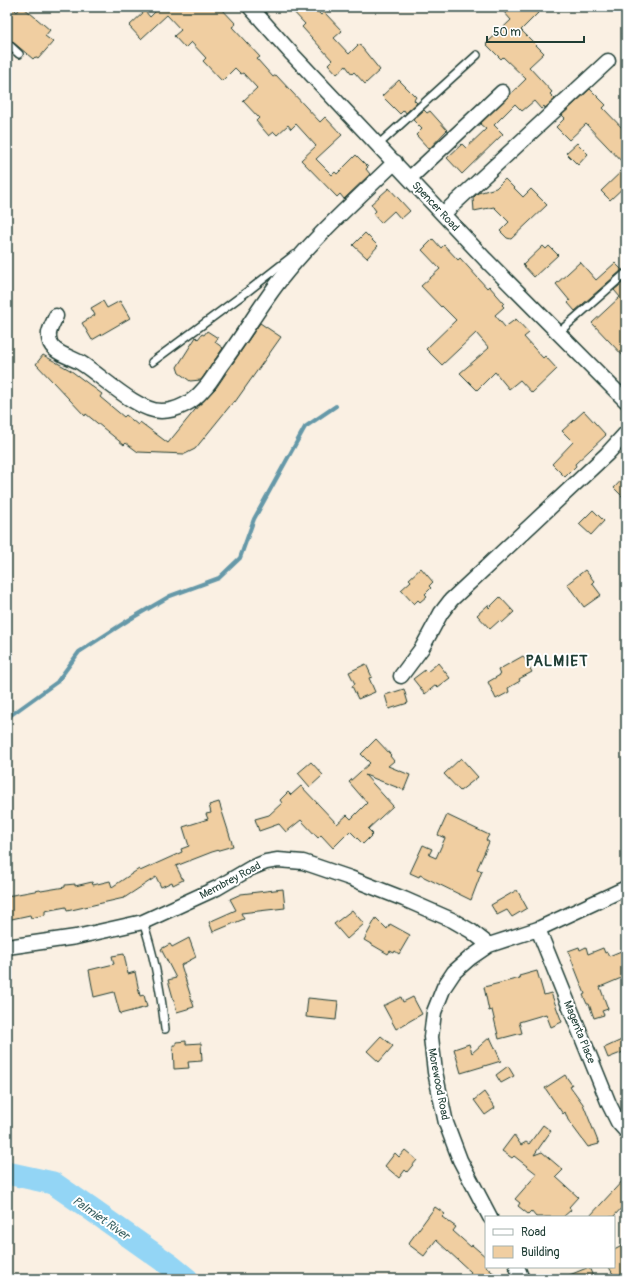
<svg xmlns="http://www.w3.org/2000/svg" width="633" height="1286" viewBox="0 0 633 1286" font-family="Pangolin,sans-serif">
	<rect width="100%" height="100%" fill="#faf0e3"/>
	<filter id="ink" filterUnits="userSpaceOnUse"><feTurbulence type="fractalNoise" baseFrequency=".025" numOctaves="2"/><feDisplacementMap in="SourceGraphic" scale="8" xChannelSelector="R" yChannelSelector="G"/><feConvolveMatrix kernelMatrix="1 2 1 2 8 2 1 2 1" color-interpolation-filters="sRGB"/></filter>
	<g filter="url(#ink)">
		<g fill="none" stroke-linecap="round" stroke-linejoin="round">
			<path stroke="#6598a8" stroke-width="4" d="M7,718L57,682L79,652L127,621L170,596L219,578L240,558L254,519L305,427L336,406"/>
			<path stroke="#93d5f5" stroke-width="23" d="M7,1173L53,1183L92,1210L171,1266L187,1279"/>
		</g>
		<path fill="#f0cea1" stroke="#1f3d34" d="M7,7H12L17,12L21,7H23L50,30L45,36L53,42L38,59L35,57L33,59L7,37Z
			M160,7H220L236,24L232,27L260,57L257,59L273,77L276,75L320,122L325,117L342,135L316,159L332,175L335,172L337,174L356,155L368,167L366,169L370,174L344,199L340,194L337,197L301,160L316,146L296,124L291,129L288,125L277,135L274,132L269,136L256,121L259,118L243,101L257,88L243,73L241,74L235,68L222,81L203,61L206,58L191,42L185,48L174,36L181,30L167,15L141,39L129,26L145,11L150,17Z
			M289,7H313L321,15L324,12L342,31L334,38L349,54L359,44L380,70L365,84L354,72L352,74L346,66L337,74L328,64L332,60L302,27L305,24Z
			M509,7H544L521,30L544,53L529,67L552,92L550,94L555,99L545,108L544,106L541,109L534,101L522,111L515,104L494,125L503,134L462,174L447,158L462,144L466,148L486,129L480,124L526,79L503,57L501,59L486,44L511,20L504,12Z
			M399,80L416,97L414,100L417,103L406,113L404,110L400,114L382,96Z
			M590,89L606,105L603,108L626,132V166L586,124L569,140L556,127L565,118L562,115Z
			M424,110L427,113L430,111L447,130L429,149L416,135L422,129L413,120Z
			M577,143L588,154L578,165L566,153Z
			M626,167V185L610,200L601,191Z
			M505,179L523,197L531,189L547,205L511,239L507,238L500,231L509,222L494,207L474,211L473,198L478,193L496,188Z
			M389,188L410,211L401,219L394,211L381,223L373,214L376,211L371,204Z
			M365,233L378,246L367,258L353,245Z
			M433,239L441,248L444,245L458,260L460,258L487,288L489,286L504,303L502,305L504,307L495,315L505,327L516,319L529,333L524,337L543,358L545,356L557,369L532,393L520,380L509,389L495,372L477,390L460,373L489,348L476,333L442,365L426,349L456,320L442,306L441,307L421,286L440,269L422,250Z
			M543,246L546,249L549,246L558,255L534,277L523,265Z
			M580,262L596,280L615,263L622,270L575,311L568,303L570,301L556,284Z
			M626,280V359L592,323L620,297L614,290Z
			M103,301L107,308L120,301L130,318L92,340L82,323L95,315L91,308Z
			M260,323L281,337L235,402L234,401L195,449L185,454L138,452L126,443L124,445L86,414L85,416L36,364L43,355L70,370L102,394L100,397L124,417L126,415L138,425L140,422L168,443L199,405L216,388Z
			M207,331L218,338L215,342L223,348L201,380L190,381L179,373L177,367L196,337L198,339L202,334L204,335Z
			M584,411L606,435L575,464L576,466L565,477L552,464L573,442L562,431Z
			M626,475V500L614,488Z
			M593,510L604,521L591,535L579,524Z
			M421,568L433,582L429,586L431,588L425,594L427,596L420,602L418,600L414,604L401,590L411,581L409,579Z
			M585,570L594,581L592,583L601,595L584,607L567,584Z
			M500,597L514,612L502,623L500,620L490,629L477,615L488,605L489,608Z
			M523,656L532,672L519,679L520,681L508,688L509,692L496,699L488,682L500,675L498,670Z
			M438,663L450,678L438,687L436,685L425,694L413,679L425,670L427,672Z
			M366,664L372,677L369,678L375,692L358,699L352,686L355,684L349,672Z
			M404,689L408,703L389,709L385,695Z
			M376,739L391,755L390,756L394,761L388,766L410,775L404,790L365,775L393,806L368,829L373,834L363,844L350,831L333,848L321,835L318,838L301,820L286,832L279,824L259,831L255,819L269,815L282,803L280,800L288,792L291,795L301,786L337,824L347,815L351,819L367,803L349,782L370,763L361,754Z
			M461,758L478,777L460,791L444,774Z
			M311,762L323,775L310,787L298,773Z
			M219,802L233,846L212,852L176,866L183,880L173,885L172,882L161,887L156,877L124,898L67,911L66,907L45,911V915L31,918L30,915L7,920V896L40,890L41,891L65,887V885L75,884V886L92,882L93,885L110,881L112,887L139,869L140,871L182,852L181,849L189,846L183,827L208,819L206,814L211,813L209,805Z
			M447,815L489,835L486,840L489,842L477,869L482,871L471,900L420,875L419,877L410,873L423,845L432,849L429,855L436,858L445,838L438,835Z
			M283,889L285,908L241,913L244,919L213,932L209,922L236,910L230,899L241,894Z
			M517,890L527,908L512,917L507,910L497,915L491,905Z
			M352,910L364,924L347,939L334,924Z
			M376,918L387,929L390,924L410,935L399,954L395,951L394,953L390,951L388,954L364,940Z
			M189,938L196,957L181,965L194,1007L177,1012L168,980L176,978L161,949L170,944L172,947Z
			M579,947L580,950L586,947L588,954L603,948L605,953L607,952L609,956L626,949V976L600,987L608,1009L602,1011L604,1015L594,1018L589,1004H587L583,995L585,994L568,951Z
			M124,954L128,974L135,972L140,996L144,995L147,1007L120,1014L114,992L94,997L89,970L114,964L112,956Z
			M537,971L544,995L551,993L562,1022L551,1027L546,1014L519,1022L522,1033L499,1039L492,1010L489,1011L484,987L520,978L519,976Z
			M401,997L403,1002L413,997L422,1014L396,1029L383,1005H385Z
			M308,998L338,1001L336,1020L306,1017Z
			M381,1036L393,1046L379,1062L367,1051Z
			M490,1037L501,1061L461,1073L454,1049L469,1044L472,1053Z
			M626,1038V1051L608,1058L604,1048Z
			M186,1041V1044L201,1043L202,1061L188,1062L189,1068L174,1069L173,1045H176V1042Z
			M508,1066L514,1076L501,1083L496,1075Z
			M565,1075L572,1085L570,1086L583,1104L599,1144L588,1147L568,1120L565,1112L563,1114L545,1088Z
			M484,1092L495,1108L485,1115L474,1100Z
			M543,1125L551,1131L534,1155L542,1152L563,1170L556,1177L578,1197L569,1207L571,1210L563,1217H536L531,1211L528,1214L518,1206L520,1203L515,1199L537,1174L514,1156L512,1158L502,1151L514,1135L521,1145L526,1142L529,1144Z
			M405,1150L417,1160L407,1172L405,1170L399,1178L385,1166L395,1153L399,1157Z
			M626,1177V1203L614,1216L615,1217H589Z
			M435,1207L445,1214L442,1217L456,1227L453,1231L471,1247L472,1245L486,1257V1267L501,1279H466L471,1272L436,1240L424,1256L408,1244Z
			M626,1244V1273L614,1279V1276L609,1267H614V1250Z
			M589,1267L594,1279H560Z"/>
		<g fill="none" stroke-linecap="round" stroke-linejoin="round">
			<defs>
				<path id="lane" d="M7,43L19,54
					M379,144L477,55
					M558,333L626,273
					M152,362L248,291L294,255
					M143,922C155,957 161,992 165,1029"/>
				<path id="street" d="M250,7L292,54L485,259L626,401
					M410,178L502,92
					M443,214L608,61
					M56,316C54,321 50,328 49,333C47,353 68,355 81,363C102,376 137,411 161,411C177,411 193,402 203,390C209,384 214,376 219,368C241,339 259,307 281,279C315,236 356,200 395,162
					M401,676L422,648L441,613L451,600L607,454L626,433
					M538,929L609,1104L618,1122L626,1131
					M7,947L76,937L143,922L217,888L251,868L266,862L278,860L303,862L350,878L404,899L452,920L471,931L489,945
					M490,1217L460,1160L446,1123L435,1072L431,1037L434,1012L444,987L454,972L470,958L489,945L538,929L626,888
					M517,1267L522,1279"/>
			</defs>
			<use href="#lane" stroke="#1f3d34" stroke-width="10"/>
			<use href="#street" stroke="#1f3d34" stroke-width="17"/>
			<use href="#lane" stroke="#fff" stroke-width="7"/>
			<use href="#street" stroke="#fff" stroke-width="14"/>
		</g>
	</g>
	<g text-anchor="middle" stroke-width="4" stroke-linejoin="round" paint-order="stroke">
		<g font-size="11" fill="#1f3d34" stroke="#fff">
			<text transform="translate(436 206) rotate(47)" y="4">Spencer Road</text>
			<text transform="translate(230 880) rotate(-28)" y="4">Membrey Road</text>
			<text transform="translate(580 1032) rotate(68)" y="4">Magenta Place</text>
			<text transform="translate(439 1084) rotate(79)" y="4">Morewood Road</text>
		</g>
		<g font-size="12" font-style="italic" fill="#3c6364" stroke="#fff">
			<text transform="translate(101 1218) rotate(35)" y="4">Palmiet River</text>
		</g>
		<g font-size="15" font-weight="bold" letter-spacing="1" fill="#1f3d34" stroke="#fff">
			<text x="557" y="666">PALMIET</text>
		</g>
	</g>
	<rect width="633" height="1286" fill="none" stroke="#fff" stroke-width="24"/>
	<rect x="12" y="12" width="609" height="1262" fill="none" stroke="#1f3d34" stroke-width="1.5" filter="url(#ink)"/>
	<rect x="485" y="1216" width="130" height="52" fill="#ffffff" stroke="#a5b1ae"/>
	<rect x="493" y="1229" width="20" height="6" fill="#ffffff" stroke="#a5b1ae"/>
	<text x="521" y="1236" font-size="12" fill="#1f3d34">Road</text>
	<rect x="493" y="1246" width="20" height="12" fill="#f0cea1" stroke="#a5b1ae"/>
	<text x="521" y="1256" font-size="12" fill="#1f3d34">Building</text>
	<path d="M487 36v6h97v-6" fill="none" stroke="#1f3d34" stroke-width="2"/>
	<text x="493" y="36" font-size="12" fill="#1f3d34" stroke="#ffffff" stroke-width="3" paint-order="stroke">50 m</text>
</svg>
